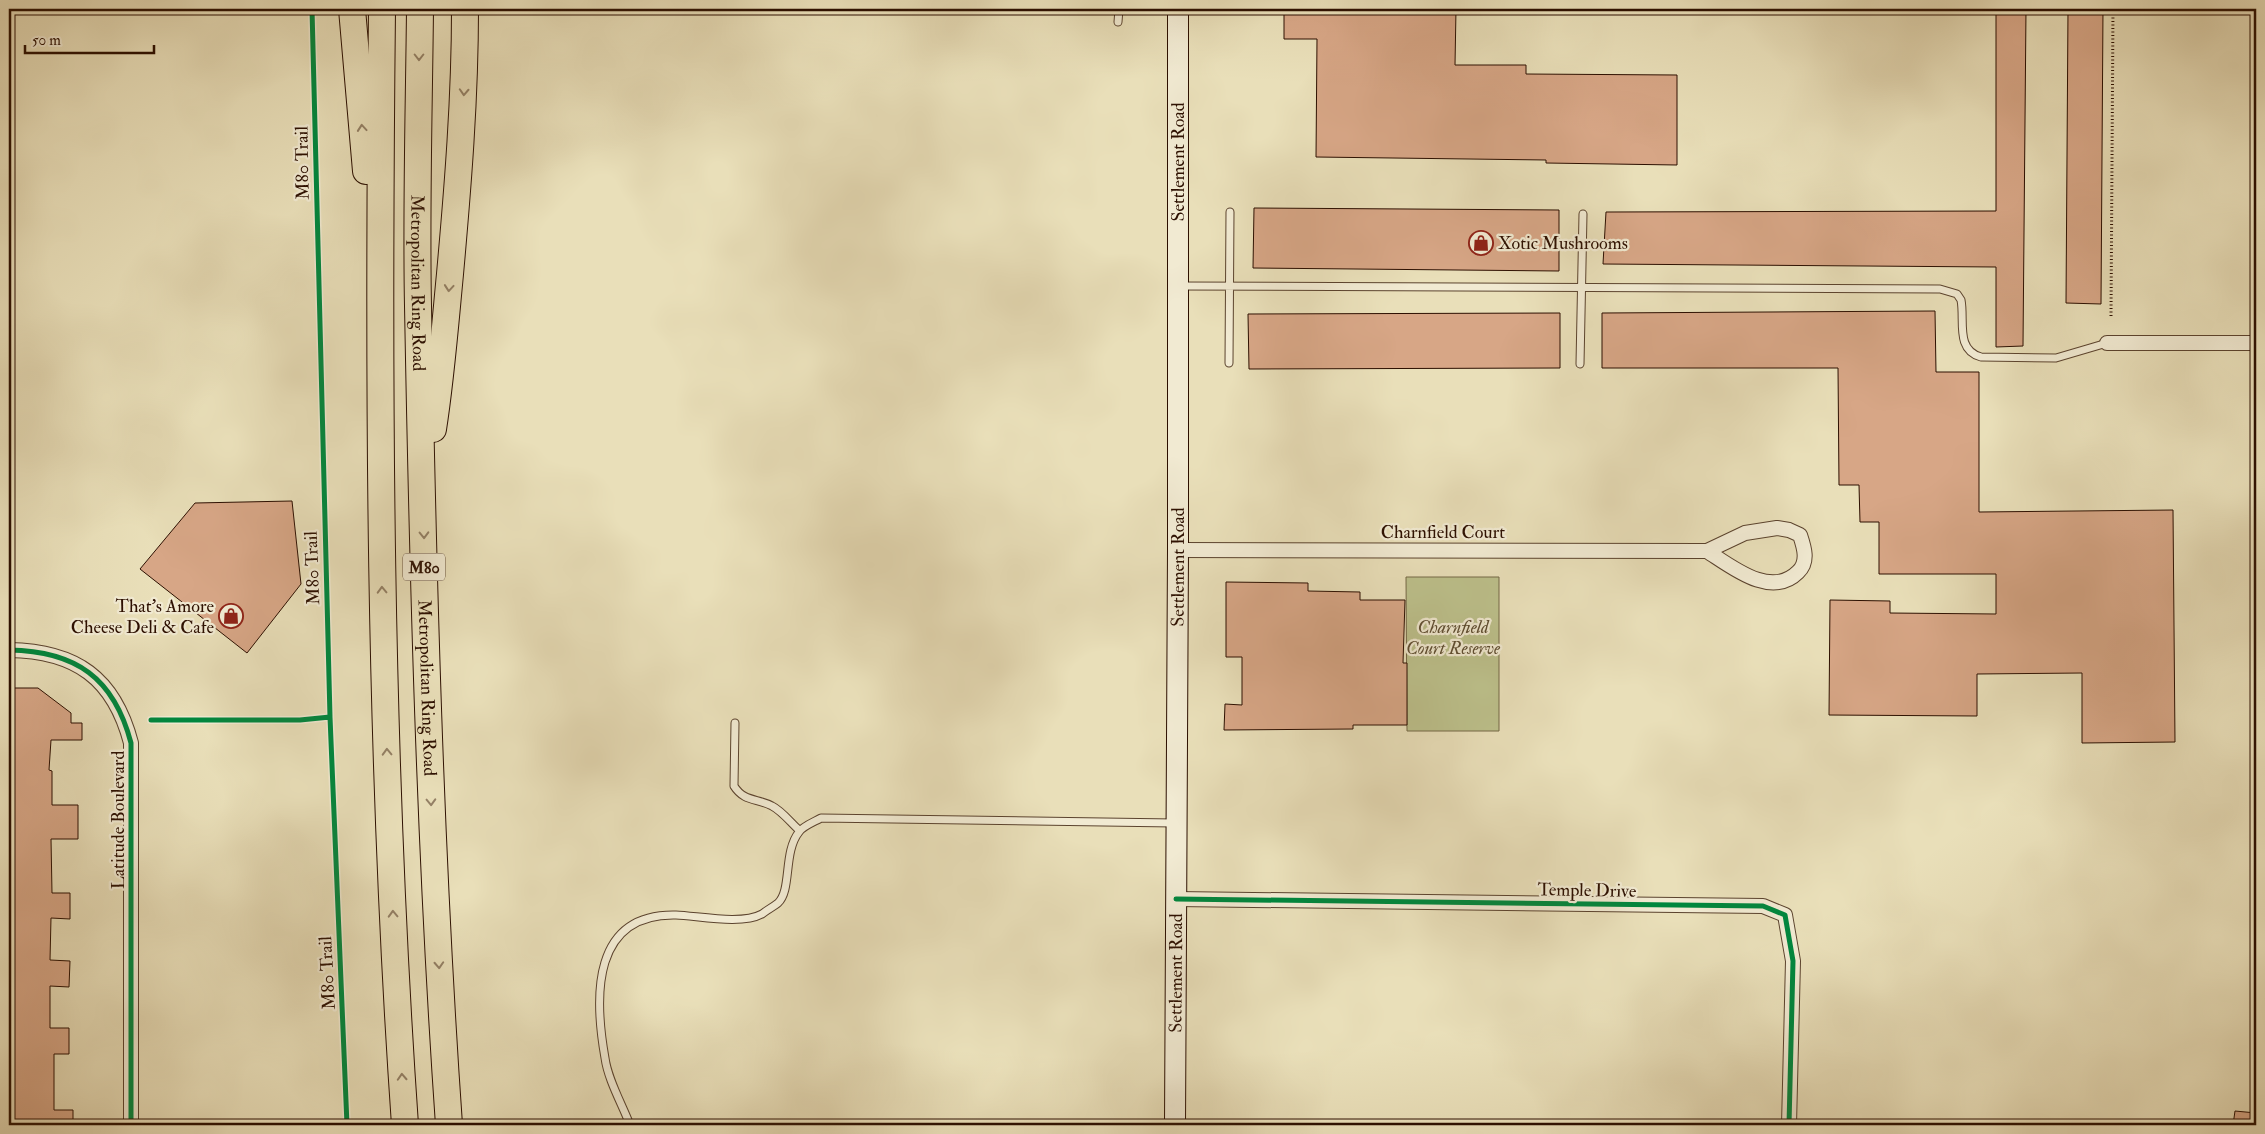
<svg xmlns="http://www.w3.org/2000/svg" width="2265" height="1134" viewBox="0 0 2265 1134" font-family="'IM FELL Double Pica',serif">
	<rect width="100%" height="100%" fill="#e9dfb9"/>
	<filter id="stains"><feTurbulence type="fractalNoise" baseFrequency=".004" numOctaves="4"/><feColorMatrix values="0 0 0 0 .2 0 0 0 0 .09 0 0 0 0 .02 0 0 0 .5 -.17"/></filter>
	<radialGradient id="worn" r=".72"><stop offset=".6" stop-color="#630" stop-opacity="0"/><stop offset="1" stop-color="#630" stop-opacity=".3"/></radialGradient>
	<path fill="#bcc08b" stroke="#746846" d="M1406,577H1499V731H1407Z"/>
	<path fill="#d7a686" stroke="#2c0f00" d="M1284,9H1456L1455,65H1526V74L1677,75V165L1546,163V160L1316,157L1317,39H1284Z
		M1996,9H2026L2023,346L1996,347V267L1603,264L1606,212L1996,211Z
		M2068,9H2103L2101,304L2066,303Z
		M1254,208L1559,210V271L1253,268Z
		M1935,311L1936,372H1979V512L2173,510L2175,742L2082,743V673L1977,674V716L1829,715L1830,600L1890,601V613L1996,614V574H1879V522H1860L1859,485H1839L1838,368H1602V313Z
		M1560,313V368L1249,369L1248,314Z
		M292,501L301,584L247,653L140,569L195,503Z
		M1226,582L1308,583V591L1360,592V600H1405L1403,663H1407V725H1353V729L1224,730L1225,704L1242,705V657H1226Z
		M9,688H38L71,713V723H82V740H51L49,770L52,771V805H78V839H51L52,893H70V919L51,918L50,960L70,961L69,987L50,986V1028H69V1054H54V1110H73V1125H9Z
		M2235,1111L2256,1113V1125H2233Z"/>
	<g fill="none" stroke-linecap="round" stroke-linejoin="round">
		<defs>
			<path id="service" d="M1118,22L1119,9
				M1178,286L1940,289L1957,294L1961,300C1965,320 1955,350 1981,357L2056,358L2107,343
				M1229,363L1230,212
				M1580,364L1583,214
				M735,723L734,786C744,802 757,798 772,806C782,811 791,823 799,830
				M630,1125C622,1104 608,1080 605,1058C594,996 592,913 676,915C699,916 742,925 762,914C767,910 773,907 778,903C792,890 783,852 799,832C803,826 814,822 821,818L1174,823"/>
			<path id="minor" d="M2107,343H2256
				M1777,528L1789,530L1800,535C1804,547 1809,562 1798,572C1771,599 1732,567 1707,551L1745,533Z
				M1178,550L1707,551
				M9,650C76,651 114,678 131,743V1125
				M1176,899L1763,906L1785,915L1793,961L1789,1125"/>
			<g id="secondary">
				<path id="s1" d="M1175,1125L1178,550V9"/>
			</g>
			<g id="motorway">
				<path d="M352,9L366,171"/>
				<path d="M382,9C378,381 379,754 405,1125"/>
				<path id="s2" d="M420,9C419,108 416,207 418,306C423,579 430,853 449,1125"/>
				<path d="M433,429C441,378 445,326 450,274C458,185 465,98 465,9"/>
			</g>
		</defs>
		<use href="#service" stroke="#5b432e" stroke-width="9"/>
		<use href="#minor" stroke="#5b432e" stroke-width="16"/>
		<use href="#secondary" stroke="#2c0f00" stroke-width="22"/>
		<use href="#motorway" stroke="#2c0f00" stroke-width="28"/>
		<path stroke="#2c0f00" stroke-width="3" stroke-dasharray="1 2.5" stroke-linecap="butt" d="M2111,316L2113,9"/>
		<use href="#service" stroke="#f1ead2" stroke-width="7"/>
		<use href="#minor" stroke="#f1ead2" stroke-width="14"/>
		<use href="#secondary" stroke="#f1ead2" stroke-width="20"/>
		<use href="#motorway" stroke="#e9dfb9" stroke-width="26"/>
		<defs>
			<path id="cycleway" d="M312,9L330,717L347,1125
				M9,650C76,651 114,678 131,743V1125
				M151,720H300L330,717
				M1176,899L1763,906L1785,915L1793,961L1789,1125"/>
		</defs>
		<use href="#cycleway" stroke="#f1ead2" stroke-width="8"/>
		<use href="#cycleway" stroke="#00873e" stroke-width="5"/>
	</g>
	<defs><path id="oneway-chevron" d="M-2-3.5L2.5 0L-2 3.5" fill="none" stroke-width="1.6" stroke-linecap="round" stroke-linejoin="round" transform="scale(1.25)"/></defs>
	<g stroke="#948166">
		<use href="#oneway-chevron" transform="translate(419 57) rotate(90)"/>
		<use href="#oneway-chevron" transform="translate(464 92) rotate(93)"/>
		<use href="#oneway-chevron" transform="translate(362 128) rotate(-95)"/>
		<use href="#oneway-chevron" transform="translate(449 288) rotate(95)"/>
		<use href="#oneway-chevron" transform="translate(424 535) rotate(89)"/>
		<use href="#oneway-chevron" transform="translate(382 590) rotate(-92)"/>
		<use href="#oneway-chevron" transform="translate(387 752) rotate(-92)"/>
		<use href="#oneway-chevron" transform="translate(431 802) rotate(88)"/>
		<use href="#oneway-chevron" transform="translate(393 914) rotate(-92)"/>
		<use href="#oneway-chevron" transform="translate(439 965) rotate(87)"/>
		<use href="#oneway-chevron" transform="translate(402 1077) rotate(-93)"/>
	</g>
	<defs>
		<symbol id="shop-ring" viewBox="-11 -11 22 22"><circle r="9.5" fill="#f1ead2" stroke="#8f2418" stroke-width="1.5"/><path d="M-5-2.5h2.3a2.7 3.5 0 0 1 5.4 0H5L5.5 6h-11ZM-1.5-2.5h3a1.5 2.3 0 0 0-3 0Z" fill="#8f2418"/></symbol>
	</defs>
	<g fill-rule="evenodd">
		<use href="#shop-ring" x="1467" y="229" width="28" height="28"/>
		<use href="#shop-ring" x="217" y="602" width="28" height="28"/>
	</g>
	<g text-anchor="middle" stroke-width="4.5" stroke-linejoin="round" paint-order="stroke">
		<rect fill="#f1ead2" stroke="#67513f" stroke-width="1" x="403" y="553.5" width="42" height="27" rx="4"/>
		<g font-size="16" font-weight="bold" fill="#2c0f00">
			<text x="424" y="573">M80</text>
		</g>
		<g font-size="18" fill="#2c0f00" stroke="#f1ead2">
			<text transform="translate(1178 162) rotate(-90)" y="6">Settlement Road</text>
			<text transform="translate(302 163) rotate(-91)" y="6">M80 Trail</text>
			<text dy="6" stroke="none"><textPath href="#s2" startOffset="274">Metropolitan Ring Road</textPath></text>
			<text x="1443" y="538">Charnfield Court</text>
			<text dy="6" stroke="none"><textPath href="#s1" startOffset="558">Settlement Road</textPath></text>
			<text transform="translate(312 568) rotate(-92)" y="6">M80 Trail</text>
			<text dy="6" stroke="none"><textPath href="#s2" startOffset="679">Metropolitan Ring Road</textPath></text>
			<text transform="translate(118 820) rotate(-90)" y="6">Latitude Boulevard</text>
			<text transform="translate(1587 890) rotate(1)" y="6">Temple Drive</text>
			<text dy="6" stroke="none"><textPath href="#s1" startOffset="152">Settlement Road</textPath></text>
			<text transform="translate(327 973) rotate(-93)" y="6">M80 Trail</text>
		</g>
		<g font-size="18" fill="#2c0f00" stroke="#f1ead2" text-anchor="start">
			<text x="1498" y="249">Xotic Mushrooms</text>
			<text x="214" y="612" text-anchor="end">That's Amore<tspan x="214" dy="21">Cheese Deli &amp; Cafe</tspan></text>
		</g>
		<g font-size="18" font-style="italic" fill="#5e4d31" stroke="#f1ead2">
			<text x="1453" y="633">Charnfield<tspan x="1453" dy="21">Court Reserve</tspan></text>
		</g>
	</g>
	<rect width="2265" height="1134" fill="none" stroke="#e9dfb9" stroke-width="30"/>
	<rect x="10" y="10" width="2245" height="1114" fill="none" stroke="#2c0f00" stroke-width="2.5"/>
	<rect x="15" y="15" width="2235" height="1104" fill="none" stroke="#2c0f00"/>
	<path d="M25 45v8h129v-8" fill="none" stroke="#2c0f00" stroke-width="2.5"/>
	<text x="32" y="45" font-size="15" fill="#2c0f00" stroke="#f1ead2" stroke-width="4" paint-order="stroke">50 m</text>
	<rect width="100%" height="100%" filter="url(#stains)"/>
	<rect width="100%" height="100%" fill="url(#worn)"/>
</svg>
